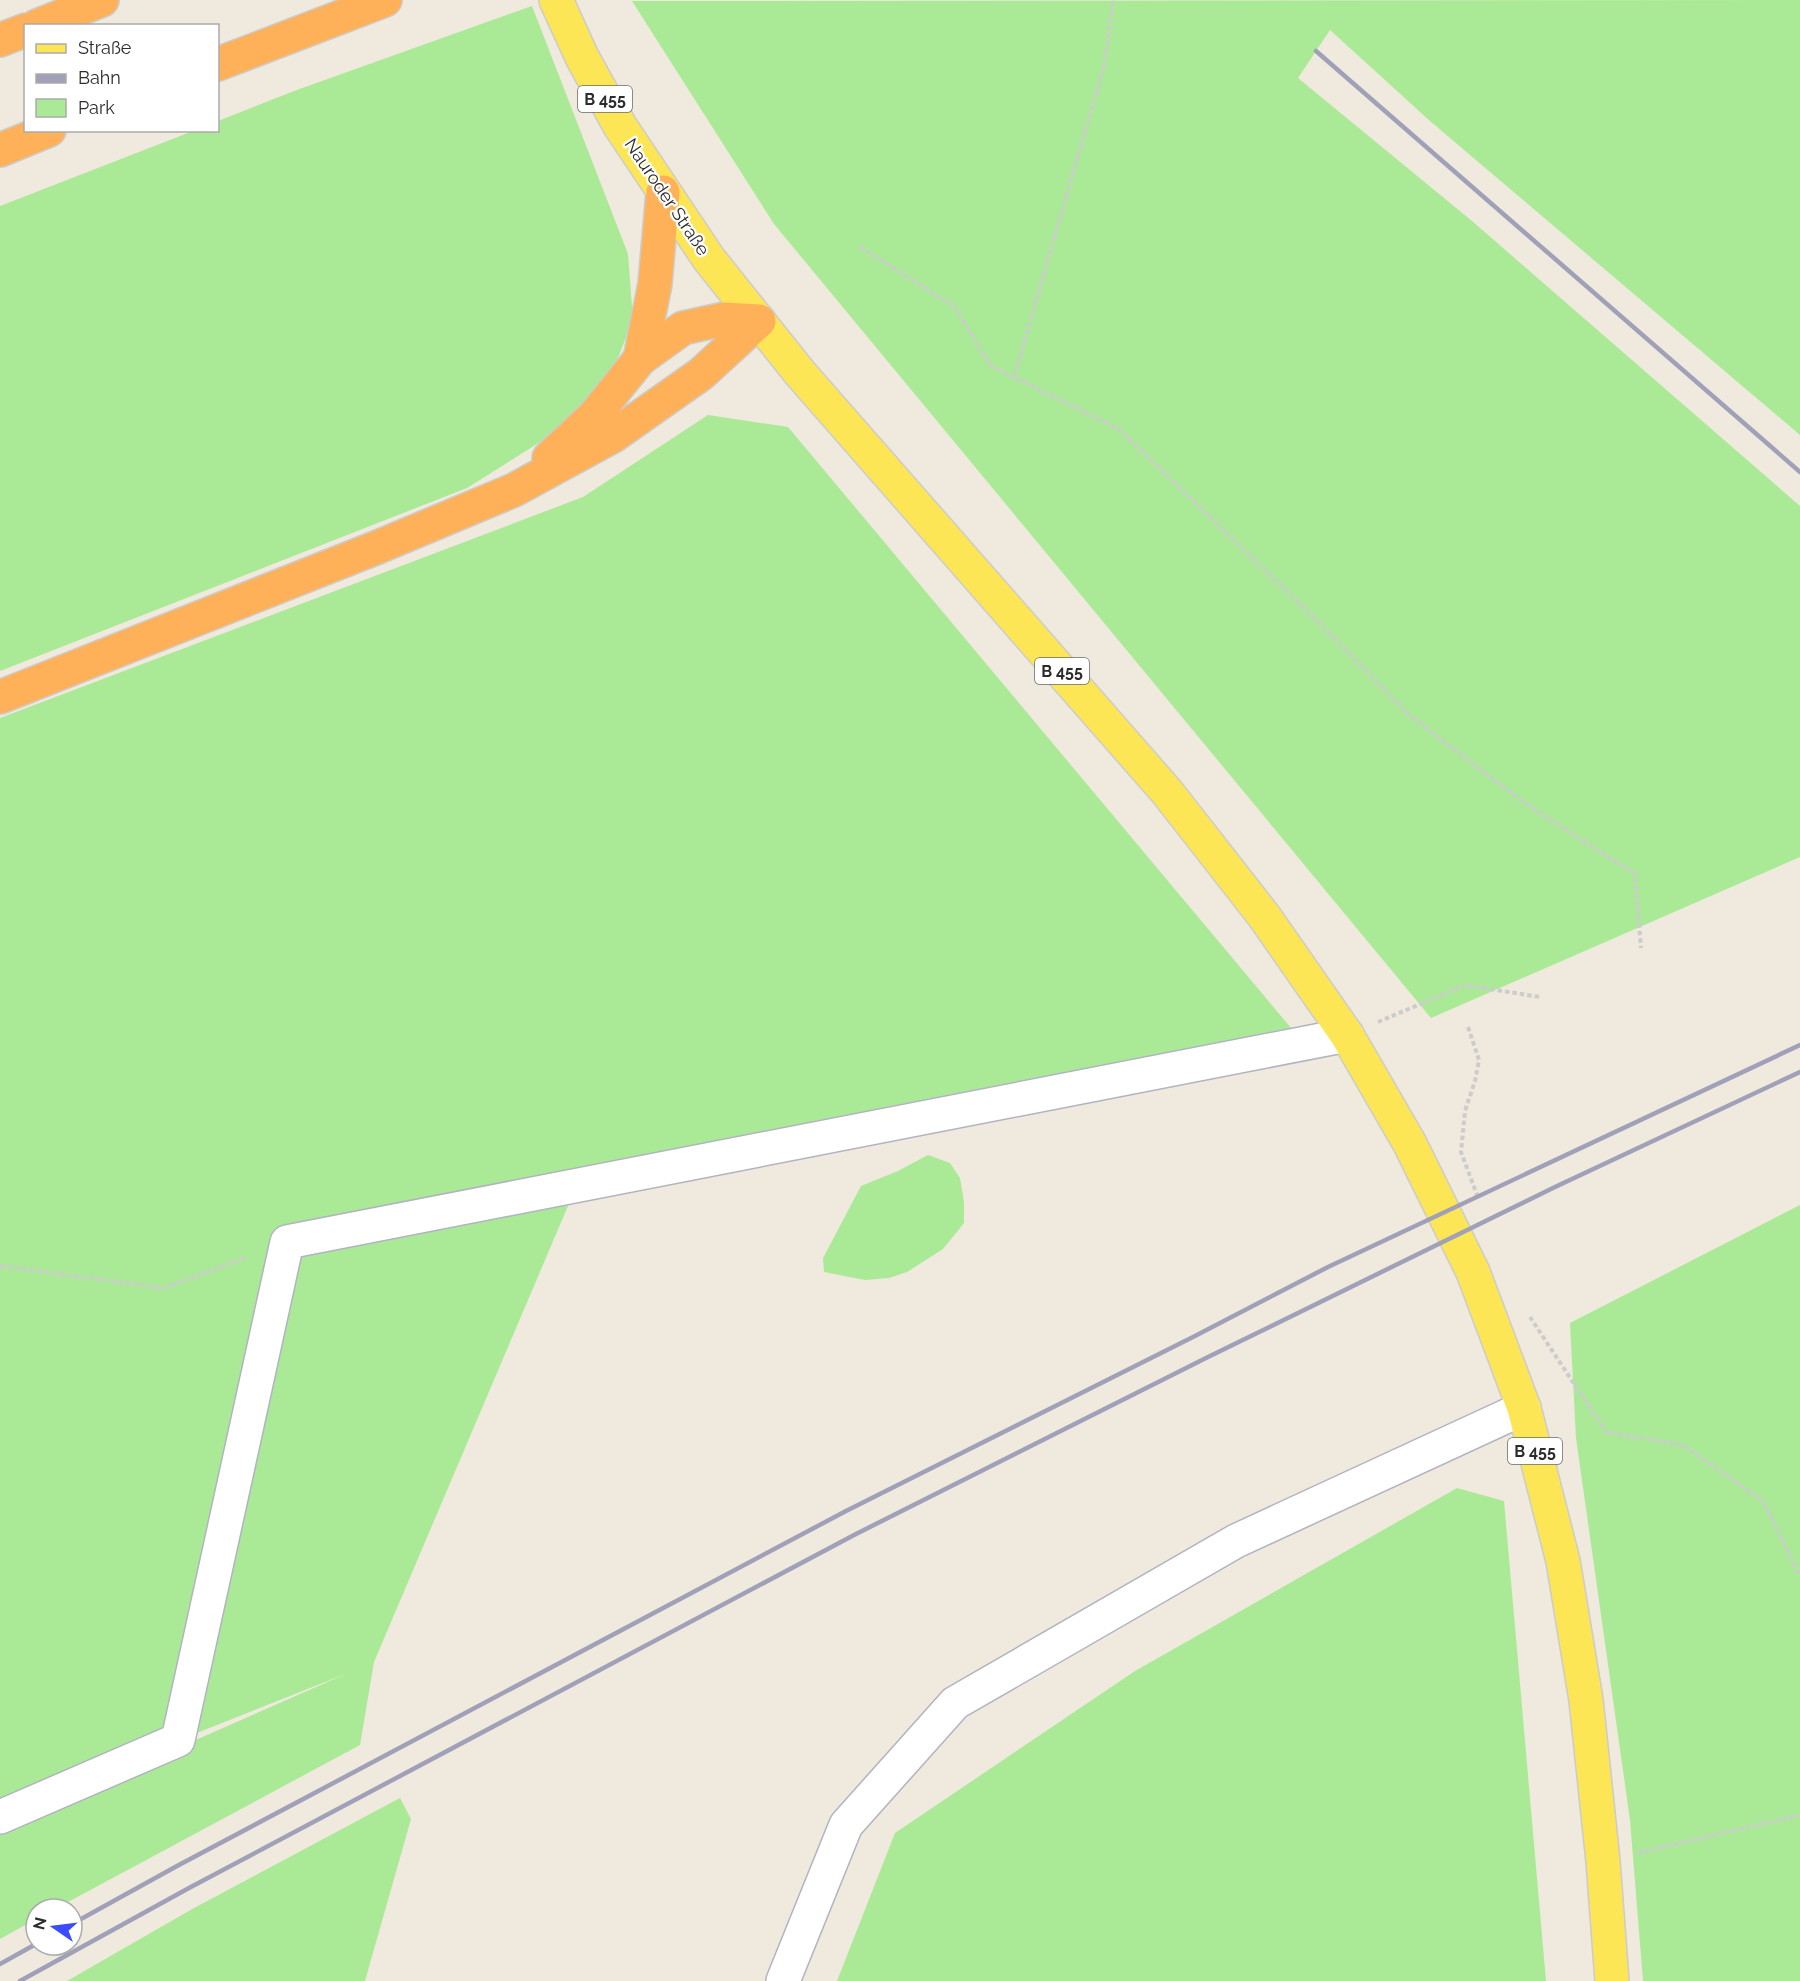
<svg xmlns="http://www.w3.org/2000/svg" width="1800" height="1981" viewBox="0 0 1800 1981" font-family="Raleway,sans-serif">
	<rect width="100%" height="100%" fill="#efe9de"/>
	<path fill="#aaea96" d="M1800,0V435L1430,121L1330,30L1298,78L1472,221L1800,506V857L1431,1018L774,224L632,1Z
		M532,6L628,254L633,320L612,373L559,430L467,488L0,671V206L193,131L218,130V121L294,91Z
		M708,415L788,427L1291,1028L585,1166L374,1662L360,1745L55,1909H36V1919L0,1939V1826L348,1673L0,1811V718L583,497Z
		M928,1155L950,1163L960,1178L964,1202V1223L943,1249L907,1272L889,1278L865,1280L824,1272L823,1258L861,1186L898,1171Z
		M1800,1205V1981H1643L1630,1820L1576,1438L1570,1323Z
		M1457,1488L1504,1501L1546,1981H837L895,1833L1135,1671Z
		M400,1798L411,1819L365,1981H67L194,1908Z"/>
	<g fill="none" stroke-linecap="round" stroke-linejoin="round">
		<defs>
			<path id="minor" d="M0,1817L178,1740L287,1242L1347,1035
				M783,1981L846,1825L955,1703L1236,1541L1524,1408"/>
			<path id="major" d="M556,0L582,57L620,126L709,259L800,373L1167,792L1264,916L1347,1035L1410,1144L1473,1272L1524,1408L1563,1561L1586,1700L1603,1861L1612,1981"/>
			<path id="highway" d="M37,26L102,0
				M0,40L26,30
				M218,64L385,0
				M0,150L49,130
				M640,359L683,328L724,319L759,321
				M549,458L594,416L640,359L655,284L663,192
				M0,697L378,547L514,490L613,436L701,374L759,321"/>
		</defs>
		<use href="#minor" stroke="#b2b3c1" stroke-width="36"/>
		<use href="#major" stroke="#ccc" stroke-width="36"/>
		<use href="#highway" stroke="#ccc" stroke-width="36"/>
		<path stroke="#ccc" stroke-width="4" stroke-dasharray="4.5 3" stroke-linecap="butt" d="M860,247L954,306L991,366L1119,429L1306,610L1409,715L1526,804L1635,874L1641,948
			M1014,377L1104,66L1113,0
			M1378,1022L1465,985L1540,997
			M1468,1027L1479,1060L1475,1081L1465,1111L1461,1152L1477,1195
			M0,1266L164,1288L247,1257
			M1530,1317L1606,1432L1683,1445L1763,1501L1800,1576
			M1637,1853L1800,1815"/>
		<use href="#minor" stroke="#fff" stroke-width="33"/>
		<use href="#major" stroke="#fde655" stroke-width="33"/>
		<use href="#highway" stroke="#ffb159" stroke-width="33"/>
		<path stroke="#a0a1b8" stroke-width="4.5" d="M1316,51L1800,472
			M72,1924L177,1866L846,1511L1195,1336L1328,1267L1800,1045
			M0,1964L36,1944
			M20,1981L189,1888L856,1534L1206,1358L1555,1187L1800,1072"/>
	</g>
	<g text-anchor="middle" stroke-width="4.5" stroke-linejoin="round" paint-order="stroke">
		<g fill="#fff" stroke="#6b6b6b" stroke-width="1.5">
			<rect x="578" y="86" width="54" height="26" rx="4.5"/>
			<rect x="1035" y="658" width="54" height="26" rx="4.5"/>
			<rect x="1508" y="1438" width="54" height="26" rx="4.5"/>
		</g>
		<g font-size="16" font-weight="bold" fill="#2c2c2c">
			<text x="605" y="105">B 455</text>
			<text x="1062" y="677">B 455</text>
			<text x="1535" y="1457">B 455</text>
		</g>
		<g font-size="18" fill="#2c2c2c" stroke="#fff">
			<text transform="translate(667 197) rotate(56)" y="6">Nauroder Straße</text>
		</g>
	</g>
	<rect x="24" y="24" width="195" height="108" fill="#ffffff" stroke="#ababab" stroke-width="1.5"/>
	<rect x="36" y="44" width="30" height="9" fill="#fde655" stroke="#ababab" stroke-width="1.5"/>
	<text x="78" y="54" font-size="18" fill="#2c2c2c">Straße</text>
	<rect x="36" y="74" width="30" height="9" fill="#a0a1b8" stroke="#ababab" stroke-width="1.5"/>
	<text x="78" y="84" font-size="18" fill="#2c2c2c">Bahn</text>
	<rect x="36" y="99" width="30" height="18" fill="#aaea96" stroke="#ababab" stroke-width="1.5"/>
	<text x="78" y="114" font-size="18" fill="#2c2c2c">Park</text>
	<g transform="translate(54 1927) rotate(284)"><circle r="28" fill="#ffffff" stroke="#ababab" stroke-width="1.5"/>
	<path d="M0-4.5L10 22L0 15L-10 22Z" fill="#3b4cff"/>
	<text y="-9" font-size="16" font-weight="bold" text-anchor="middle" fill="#2c2c2c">N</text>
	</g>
</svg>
